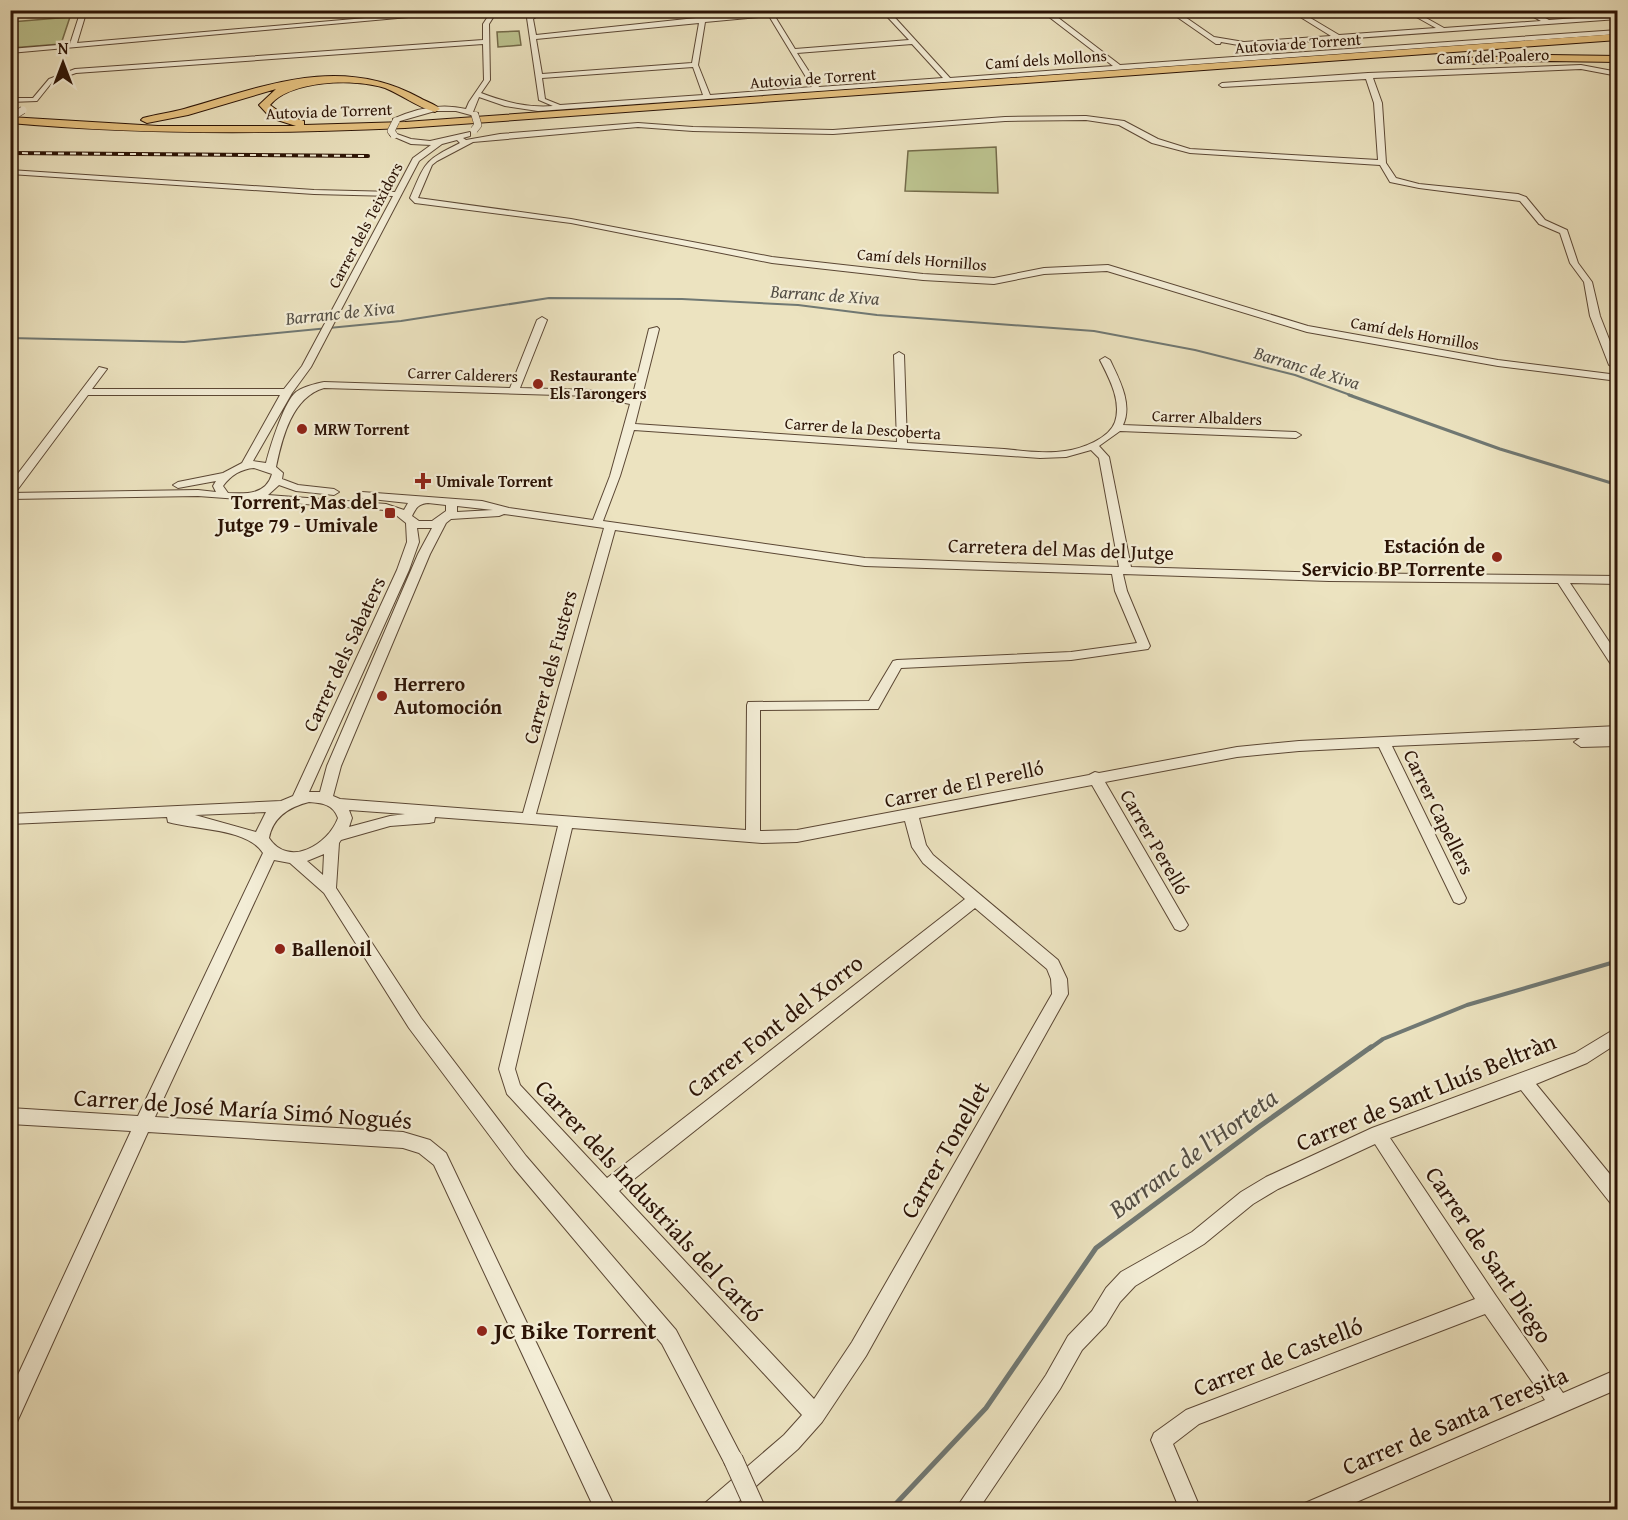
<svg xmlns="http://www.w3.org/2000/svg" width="1628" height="1520" viewBox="0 0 1628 1520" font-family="'Gentium Book Plus',serif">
	<rect width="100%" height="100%" fill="#ece3c0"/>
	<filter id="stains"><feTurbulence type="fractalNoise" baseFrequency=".00333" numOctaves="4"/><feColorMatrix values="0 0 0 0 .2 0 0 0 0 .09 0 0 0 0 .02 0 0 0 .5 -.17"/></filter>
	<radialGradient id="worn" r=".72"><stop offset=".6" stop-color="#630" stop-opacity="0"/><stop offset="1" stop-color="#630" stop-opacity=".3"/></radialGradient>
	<path fill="#bcc38f" stroke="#746b4a" stroke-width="1.5" d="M70,17L61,44L11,48V22Z
		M519,31L521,45L498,47L497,32Z
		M996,147L998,193L905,191L908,151Z"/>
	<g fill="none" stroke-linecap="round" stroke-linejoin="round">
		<path stroke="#707873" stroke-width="2" d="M10,338L184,342L401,321L549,298L682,299L798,305L877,315L1094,331L1195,350L1295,375L1353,396"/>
		<path stroke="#707873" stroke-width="3" d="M1349,395L1500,449L1618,485"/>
		<path stroke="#707873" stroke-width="4" d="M1369,1049L1383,1039L1467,1005L1618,961"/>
		<path stroke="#707873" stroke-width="5" d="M890,1510L986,1408L1096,1248L1260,1126L1371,1047"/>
		<defs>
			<path id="minor" d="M81,10H87L77,43L457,10L475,11L10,53V49L70,44Z
				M505,10H517L494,16L489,24L490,80L481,93C505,102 527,108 553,106L539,100L527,18L539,10H547L533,19L536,35L771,10L795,49L909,40L881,10H888L950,78L1113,66L1040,10H1048L1120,65L1618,30V34L538,111L505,106L479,97L473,112L478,113V117L456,111H435L393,123V119C417,108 441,103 466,109L469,102L484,80L483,44L76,73L53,81L37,101L10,102V98H33L49,79L75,69L483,40V24L489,15ZM769,16L812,87L710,95L698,65L705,22ZM699,23L692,63L542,74L536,39ZM912,44L943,78L819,87L797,53ZM693,67L703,95L560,105L545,99L542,78Z
				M1167,10H1175L1214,37L1244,42L1331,36L1289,10H1297L1339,35L1436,28L1404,10H1412L1444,28L1541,21L1521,10H1530L1549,20L1618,15V19L1244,46L1221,42L1220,44H1216Z
				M1581,65L1618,72V76L1581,69L1373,78L1382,103L1386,163L1396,178L1419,184L1518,194L1526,197L1545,220L1567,230L1578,263L1592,282L1600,316L1618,362V370L1609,365L1590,316L1584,282L1570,263L1560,233L1539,224L1520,201L1419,188L1390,182L1380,165L1190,153L1152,143L1119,125L1086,120L1005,121L833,134L693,131L638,127L473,142L437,161L432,165L418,198L571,219L772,257L923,274L994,278L1044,268L1108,265L1308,326L1498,360L1618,375V381L1498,366L1307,332L1107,271L1044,274L994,284L923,280L772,263L571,223L415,203L410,198C426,161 424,161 460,143L457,140L442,144L419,161L311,367L292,393L253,461L266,463C270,447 283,406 294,394C300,387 315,384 324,382L510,388L537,320L542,317L547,320L520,388L591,390L632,398L649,329L657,327L659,329L635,424L897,442L894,355L899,352L904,355L907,443C940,445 972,447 1004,449C1024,451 1045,454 1065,451C1081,449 1109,439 1115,422C1122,401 1109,378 1100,360L1105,357L1110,360C1119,379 1133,404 1123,425L1296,432L1301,435L1296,438L1120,431L1099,446L1109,457L1131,567L1329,573L1618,576V584L1570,583L1618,655V670L1614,669L1558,583L1329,581L1123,574L1127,591L1150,646L1148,649L1071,660L901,668L878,709L760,710V831L797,830L1089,775L1095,772L1099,773L1237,747L1299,741L1618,726V736L1595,737L1618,736V746L1581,747L1574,742L1580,738L1392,746L1466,898L1464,902L1459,904L1454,902L1452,898L1379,747L1299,751L1237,757L1105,782L1188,925L1185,929L1180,931L1175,929L1092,785L919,818L926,845L933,855L1058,960L1067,979L1068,994L866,1356L822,1422L798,1449L729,1510H702L705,1503L784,1435L802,1415L507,1094L499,1069L558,826L435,817L434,822L429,823L390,826L341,840L339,843L336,888L421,1018L526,1156L676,1330L743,1459L740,1466L733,1469L726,1466L662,1344L514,1168L409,1028L324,893L290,863L274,860L155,1117L403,1132L430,1140L446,1153L616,1510H595L434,1165L419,1153L403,1148L148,1132L17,1422L10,1425V1392L131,1131L10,1124V1108L138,1116L263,853C247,828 195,830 168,822L167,817L10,824V814L281,801L293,796L397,570L407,542L406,523L396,515L385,510L198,496L10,499V493L198,490L216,492L213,486L216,481L178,488L173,485L178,482L223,473L242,463L280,395H88L18,489H10V484L99,367L107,369L92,389H284L302,366L393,196L314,194L10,174V170L314,190L395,192L413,158L431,145L411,144L390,135L394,133L411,139L430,141L470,132V136L463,138L466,140L500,134L638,123L693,127L833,130L1005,117L1086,116L1124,121L1158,139L1190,149L1378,160L1374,103L1366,79L1222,87L1219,85L1222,83L1368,73ZM324,388L591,396L630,404L610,476L593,520L509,508L482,501L362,492L357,495L362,498L408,503L404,510L386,504L268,495L279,485L296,491L334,495L339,492L334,489L298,485L282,479L283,473L276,467C282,438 292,397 324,388ZM634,430L1040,458L1066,457L1091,450L1099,458L1119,567L865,558L603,521L620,476ZM254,468L272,474C266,495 246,494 228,493L223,486C231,475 241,469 254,468ZM428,503L446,505V511L432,521H419L412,516C416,508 418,504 428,503ZM457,506L493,510L457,512ZM504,514L604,528L523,813L340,799L333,796L341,766L430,554L446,523L451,519L499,516ZM417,528H432L418,554L327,766L320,792H309L409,570L419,542ZM615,530L865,566L1112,574L1115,591L1137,643L1071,652L897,660L893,661L869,701L748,702L747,705L746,830L536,814ZM309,802C322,803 333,804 338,818C328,845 289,868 269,838C273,817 289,807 309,802ZM349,810L405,814L390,816L349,827L352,818ZM266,812L256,832L195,815ZM905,821L912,847L923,863L965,899L607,1178L520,1085L515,1069L572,828L762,843L797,842ZM324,854L323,875L307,861ZM975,908L1047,969L1051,979L1052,994L852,1342L814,1399L619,1191Z
				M1618,1027V1043L1587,1063L1536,1084L1618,1184V1207L1612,1205L1521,1090L1390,1138L1496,1296L1563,1393L1618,1369V1389L1338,1510H1302L1305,1503L1545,1400L1485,1314L1199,1424L1173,1444L1201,1510H1180L1151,1440L1154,1433L1186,1410L1475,1299L1375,1144L1278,1189L1253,1204L1204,1244L1135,1286L1120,1302L1106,1325L1082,1350L1060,1389L978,1510H955L1046,1375L1068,1336L1092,1311L1106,1288L1121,1272L1192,1232L1241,1192L1266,1177L1372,1128L1575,1053Z"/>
			<path id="highway" d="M1618,34V40L405,128C273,134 142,135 10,123V117L158,126H296L271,118L259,105L276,89L188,115L147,123L141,120L143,118C157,114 170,113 184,109C265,86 340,54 420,98C427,102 435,104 440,109L435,112C417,107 402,95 385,88C355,78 291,80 270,105L284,115L304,121V125L405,122Z
				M1549,55L1618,56V62L1549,61L1465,64L1460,61L1465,58Z"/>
		</defs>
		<use href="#minor" stroke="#5b4734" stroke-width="2"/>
		<use href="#highway" stroke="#2b1305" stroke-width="2"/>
		<use href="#minor" fill="#f3edd6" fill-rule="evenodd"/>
		<use href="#highway" fill="#e6c280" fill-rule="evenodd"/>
		<defs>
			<path id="rail" d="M10,153L368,156"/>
		</defs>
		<use href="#rail" stroke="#2b1305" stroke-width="4"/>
		<use href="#rail" stroke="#f3edd6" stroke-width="2" stroke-dasharray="6" stroke-linecap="butt"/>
		<defs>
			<path id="minor-bridge-far1" d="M10,118L23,110
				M474,130L478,125L475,115
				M394,135L391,131L396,121"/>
			<path id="minor-bridge" d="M733,1459L756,1510"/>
		</defs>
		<use href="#minor-bridge-far1" stroke="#5b4734" stroke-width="8" stroke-linecap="butt"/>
		<use href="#minor-bridge" stroke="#5b4734" stroke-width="21" stroke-linecap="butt"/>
		<use href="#minor-bridge-far1" stroke="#f3edd6" stroke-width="7"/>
		<use href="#minor-bridge" stroke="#f3edd6" stroke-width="19"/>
	</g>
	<g fill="#8f2418" stroke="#f3edd6" stroke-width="2">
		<circle cx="538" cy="384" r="6"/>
		<circle cx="302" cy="429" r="6"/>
		<path d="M420 472h6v6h6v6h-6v6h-6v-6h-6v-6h6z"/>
		<rect x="384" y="507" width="12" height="12" rx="3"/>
		<circle cx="1497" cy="557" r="6"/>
		<circle cx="382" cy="696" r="6"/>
		<circle cx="280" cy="949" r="6"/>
		<circle cx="482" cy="1331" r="6"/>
	</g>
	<g text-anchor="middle" stroke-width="4.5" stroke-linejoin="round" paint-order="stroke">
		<g font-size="16" fill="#2b1305" stroke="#f3edd6">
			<text transform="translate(1298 43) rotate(-4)" y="6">Autovia de Torrent</text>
			<text transform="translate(1493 56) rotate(-2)" y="6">Camí del Poalero</text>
			<text transform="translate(1046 59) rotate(-4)" y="6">Camí dels Mollons</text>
			<text transform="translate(813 78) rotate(-4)" y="6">Autovia de Torrent</text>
			<text transform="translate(329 111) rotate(-2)" y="6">Autovia de Torrent</text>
			<text transform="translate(365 225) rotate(-62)" y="6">Carrer dels Teixidors</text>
			<text transform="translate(922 259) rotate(5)" y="6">Camí dels Hornillos</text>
			<text transform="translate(1415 333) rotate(10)" y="6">Camí dels Hornillos</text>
			<text transform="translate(463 374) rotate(2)" y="6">Carrer Calderers</text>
			<text transform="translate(1207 417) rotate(2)" y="6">Carrer Albalders</text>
			<text transform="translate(863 428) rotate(4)" y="6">Carrer de la Descoberta</text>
		</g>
		<g font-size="16" font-weight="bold" fill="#2b1305" stroke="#f3edd6" text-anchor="start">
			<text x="550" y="381">Restaurante<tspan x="550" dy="18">Els Tarongers</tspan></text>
			<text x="314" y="435">MRW Torrent</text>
			<text x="436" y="487">Umivale Torrent</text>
		</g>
		<g font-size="18" font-style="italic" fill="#534e45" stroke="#f3edd6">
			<text transform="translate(825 295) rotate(4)" y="6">Barranc de Xiva</text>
			<text transform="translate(340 313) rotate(-6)" y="6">Barranc de Xiva</text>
			<text transform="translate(1307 368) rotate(17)" y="6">Barranc de Xiva</text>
		</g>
		<g font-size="20" font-weight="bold" fill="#2b1305" stroke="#f3edd6" text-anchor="end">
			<text x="378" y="509">Torrent, Mas del<tspan x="378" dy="23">Jutge 79 - Umivale</tspan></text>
			<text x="1485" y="553">Estación de<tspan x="1485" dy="23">Servicio BP Torrente</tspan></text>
			<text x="394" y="691" text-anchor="start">Herrero<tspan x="394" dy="23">Automoción</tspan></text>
			<text x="292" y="956" text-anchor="start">Ballenoil</text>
		</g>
		<g font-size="20" fill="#2b1305" stroke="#f3edd6">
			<text transform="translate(1061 549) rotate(2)" y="7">Carretera del Mas del Jutge</text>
			<text transform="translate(344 654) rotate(-65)" y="7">Carrer dels Sabaters</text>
			<text transform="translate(550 667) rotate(-75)" y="7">Carrer dels Fusters</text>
			<text transform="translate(964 784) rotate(-12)" y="7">Carrer de El Perelló</text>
			<text transform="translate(1439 812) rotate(64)" y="7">Carrer Capellers</text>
			<text transform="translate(1155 842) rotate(60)" y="7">Carrer Perelló</text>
		</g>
		<g font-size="24" fill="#2b1305" stroke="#f3edd6">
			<text transform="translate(775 1026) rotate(-38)" y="8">Carrer Font del Xorro</text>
			<text transform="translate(1426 1092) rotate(-22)" y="8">Carrer de Sant Lluís Beltràn</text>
			<text transform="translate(243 1109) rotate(4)" y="8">Carrer de José María Simó Nogués</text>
			<text transform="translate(945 1150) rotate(-60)" y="8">Carrer Tonellet</text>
			<text transform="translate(649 1201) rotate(47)" y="8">Carrer dels Industrials del Cartó</text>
			<text transform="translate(1489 1255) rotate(56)" y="8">Carrer de Sant Diego</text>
			<text transform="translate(1278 1357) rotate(-21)" y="8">Carrer de Castelló</text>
			<text transform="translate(1455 1421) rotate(-23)" y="8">Carrer de Santa Teresita</text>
		</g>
		<g font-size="24" font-weight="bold" fill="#2b1305" stroke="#f3edd6" text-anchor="start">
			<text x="494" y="1339">JC Bike Torrent</text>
		</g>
		<g font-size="26" font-style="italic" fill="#534e45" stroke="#f3edd6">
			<text transform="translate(1193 1153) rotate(-36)" y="9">Barranc de l'Horteta</text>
		</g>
	</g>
	<rect width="1628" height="1520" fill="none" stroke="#ece3c0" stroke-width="36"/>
	<rect x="12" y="12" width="1604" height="1496" fill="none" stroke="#2b1305" stroke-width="3"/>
	<rect x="18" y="18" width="1592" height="1484" fill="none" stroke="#2b1305" stroke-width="1.5"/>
	<g transform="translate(63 63)" stroke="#f3edd6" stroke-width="4.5" paint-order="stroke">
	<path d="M0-4.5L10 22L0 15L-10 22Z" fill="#2b1305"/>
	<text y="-9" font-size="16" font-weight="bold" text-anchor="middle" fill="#2b1305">N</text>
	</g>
	<rect width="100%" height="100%" filter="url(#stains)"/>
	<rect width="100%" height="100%" fill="url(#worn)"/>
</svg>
